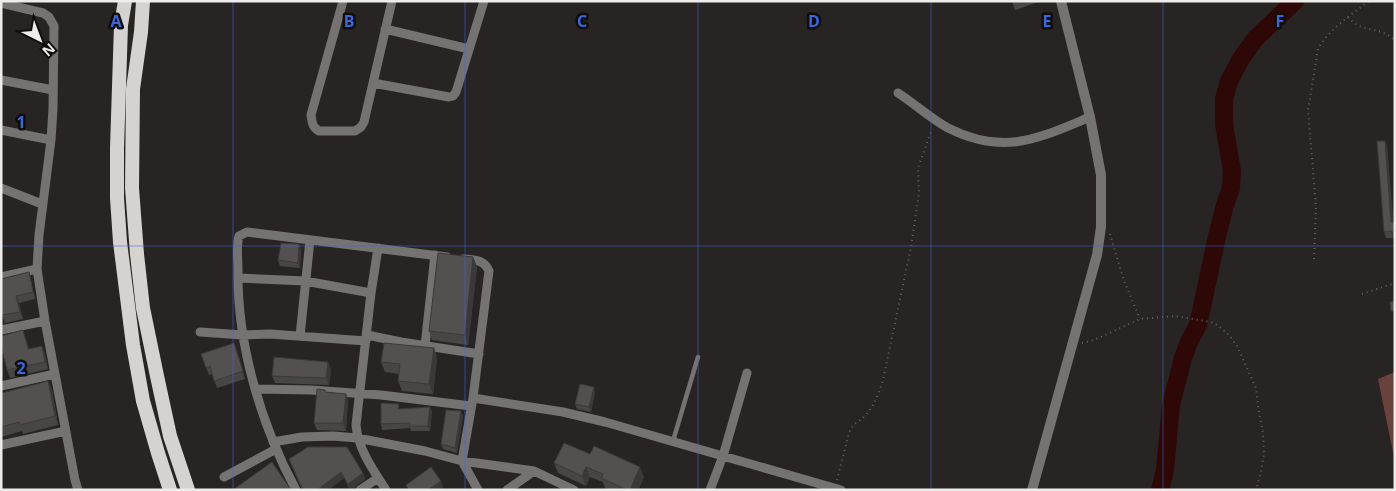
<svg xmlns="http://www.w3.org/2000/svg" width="1396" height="491" viewBox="0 0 1396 491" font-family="'Open Sans',sans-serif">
	<rect width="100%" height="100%" fill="#282423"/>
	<path fill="#68423d" d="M1395,372V462L1378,379Z"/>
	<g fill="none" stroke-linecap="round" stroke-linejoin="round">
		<path stroke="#2d0807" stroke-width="18" d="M1160,490L1165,470L1171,405L1183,358L1189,342L1198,325L1218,232L1225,205L1231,188L1232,171L1224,124V99L1229,81L1242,57L1256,38L1295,1"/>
		<path stroke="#656261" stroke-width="2" stroke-dasharray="1 4" stroke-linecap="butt" d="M1348,17C1363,35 1382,25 1395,41
			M1110,234L1123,278L1140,319
			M1314,259L1316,207L1308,110L1318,49C1329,29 1351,15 1369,1
			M1362,294L1395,283
			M1082,343L1094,340L1140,319L1175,316L1211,322L1219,326L1229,335L1237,346L1256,388L1259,413L1263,433L1264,453L1261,472L1256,490
			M837,480L849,433C853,422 858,423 865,416C874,406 879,393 883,380L911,247L919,193L918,168L932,129"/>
		<path stroke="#757372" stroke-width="4.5" d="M673,441L698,357"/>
		<path stroke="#757372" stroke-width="9" d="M343,1L311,115C312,122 312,127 319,131H355L361,127L364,122L392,1
			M1,3L43,13L49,17L54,26L53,109L51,140L39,235L37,269L45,321L75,480L78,490
			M385,29L469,49
			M1,80L53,90
			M373,83L449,97L453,96L456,92L484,1
			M898,93C915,104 930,118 948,128C1004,156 1037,139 1090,117
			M1,130L51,140
			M1,188L42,204
			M378,248L371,293L356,425C358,449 373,470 386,490
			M463,259C474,260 484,259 489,271L473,398L462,461L478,490
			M1,277L37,269
			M238,278L305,281L371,293
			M1,330L45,321
			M200,332L243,335L270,334L366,341
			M367,335L401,342L479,354
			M300,336L310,240
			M425,346L435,255
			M1,386L55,374
			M256,389L311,390L381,395L471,406
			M473,398L563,412L605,422L841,490
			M273,442L302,437L333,436L357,438L425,451L462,461L534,471L574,490
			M1,445L66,431
			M224,477L276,449
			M296,490C261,425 237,344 238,270C238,259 236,246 239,236L247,232L447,257
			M360,490L378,478
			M507,490L534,471
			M710,490L723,456L747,373"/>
		<path stroke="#757372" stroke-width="10" d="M1032,490L1097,255L1101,227V175L1090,117L1061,1"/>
		<path stroke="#d6d2d0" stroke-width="14" d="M125,1L121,25L117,148V198L120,242L133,345L143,401L158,453L170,490
			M143,1L141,32L133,89L132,188L137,254L143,308L157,376L170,436L188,490"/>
	</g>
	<path fill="#484545" d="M1012,1H1041L1015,10Z
		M1385,141L1387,147L1393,222H1395V244L1393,238H1386L1384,232Z
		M301,249L300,268L280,266L278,260Z
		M473,257L477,267L468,345L432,340L429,331Z
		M29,272L31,280L35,299L19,303L23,319L5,323L2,315Z
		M23,330L29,349L45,354L48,369L10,378L7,370Z
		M234,343L245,379L217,388L212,374L209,375L201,354Z
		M434,348L437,358L433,394L402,391L398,381L399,374L385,372L381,362Z
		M328,362L331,370L329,385L275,383L272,376Z
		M48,381L52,390L58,425L23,434L22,431L1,437V390L3,393Z
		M595,392L591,412L577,409L575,404Z
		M346,394L348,401L346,431L317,430L314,423Z
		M430,407L432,412L430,431H411L410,428L382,430L381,424L400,409Z
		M463,416L457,453L443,449L441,444Z
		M564,443L644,477L638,490H609L605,488L603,482L590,477L586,486L558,473L554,463Z
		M289,459L363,473L365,479L351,490H350L344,478L328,490H302Z"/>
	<path fill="#3b3838" d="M1385,141L1387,147L1394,229L1391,222Z
		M299,244L301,249L300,268L298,263Z
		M473,257L477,267L468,345L465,335Z
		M16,296L19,303L23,319L20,312Z
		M42,346L45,354L48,369L45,362Z
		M434,348L437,358L433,394L429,384Z
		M328,362L331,370L329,385L326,378Z
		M48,381L52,390L58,425L55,416Z
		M594,387L595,392L591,412L589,407Z
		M346,394L348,401L346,431L343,423Z
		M430,407L432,412L430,431L428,426Z
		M461,411L463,416L457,453L455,448Z
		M586,467L590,477L586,486L582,476Z
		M640,467L644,477L638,490H630Z
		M341,472L344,478L328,490H317Z
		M363,473L365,479L350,490L348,484Z
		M441,481L443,488L441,490H428Z"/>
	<path fill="#545050" stroke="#3b3838" d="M1377,141H1385L1391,222H1395V237L1393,238L1392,231L1384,232Z
		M281,243L299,244L298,263L278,260Z
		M438,253L473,257L465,335L429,331Z
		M29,272L33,292L16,296L20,312L2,315L1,310V279Z
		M1395,301V311H1391L1390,302Z
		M23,330L28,349L42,346L45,362L7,370L1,346V336Z
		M234,343L243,371L214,381L210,366L206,368L201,354Z
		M384,343L434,348L429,384L398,381L400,364L381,362Z
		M274,357L328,362L326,378L272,376Z
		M48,381L55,416L20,425L19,422L1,427V390L2,393Z
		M580,384L594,387L589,407L575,404Z
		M317,389L325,390V392L346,394L343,423H314Z
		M381,403L399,404L398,409L430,407L428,426H409L410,423L381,424Z
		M446,410L461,411L455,448L441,444Z
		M564,443L590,454L594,446L640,467L630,490H627L601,478L603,474L586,467L582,476L554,463Z
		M308,447H347L363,473L348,484L341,472L317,490H303L289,459Z
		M272,462L291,490H234V489Z
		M431,467L441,481L428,490H409L406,485Z"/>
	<path fill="none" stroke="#3c66db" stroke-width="1" stroke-opacity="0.55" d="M233,1V490M465,1V490M698,1V490M931,1V490M1163,1V490M1,246H1395"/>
	<g font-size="16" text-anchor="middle" font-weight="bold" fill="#3c66db" stroke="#0f0e0d" stroke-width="5" stroke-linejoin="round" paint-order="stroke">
		<text x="116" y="27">A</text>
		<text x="349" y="27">B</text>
		<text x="582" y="27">C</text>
		<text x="814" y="27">D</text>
		<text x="1047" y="27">E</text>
		<text x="1280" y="27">F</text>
		<text x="21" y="128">1</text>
		<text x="21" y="374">2</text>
	</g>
	<rect width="1396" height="491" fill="none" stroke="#eeebeb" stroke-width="5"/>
	<g transform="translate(40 40) rotate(138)" stroke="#0f0e0d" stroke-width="4" paint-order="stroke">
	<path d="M0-4L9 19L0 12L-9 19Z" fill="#eeebeb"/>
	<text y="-8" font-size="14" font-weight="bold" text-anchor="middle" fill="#eeebeb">N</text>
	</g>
</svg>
